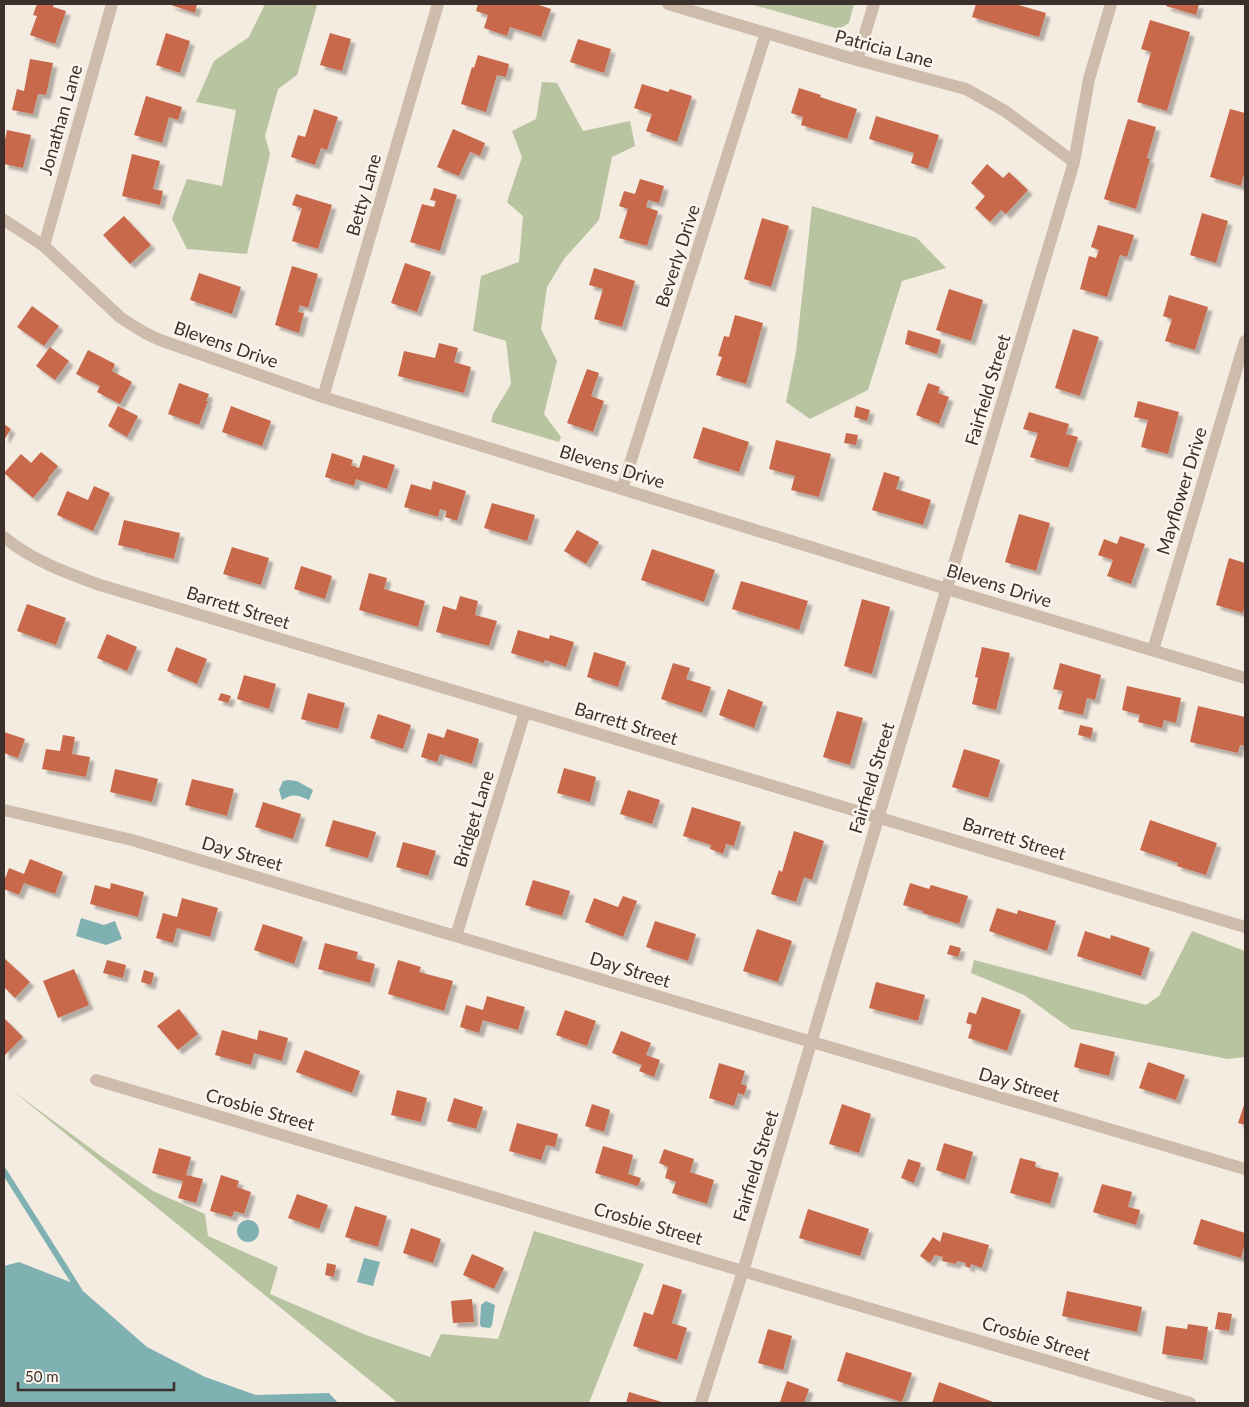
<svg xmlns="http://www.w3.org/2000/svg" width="1249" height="1407" viewBox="0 0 1249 1407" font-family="Lato,sans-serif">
	<defs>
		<filter id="shadow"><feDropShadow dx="4.5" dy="4.5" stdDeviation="1" flood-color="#0004"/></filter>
	</defs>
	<rect width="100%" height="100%" fill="#f4ebe1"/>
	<path fill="#b8c4a0" d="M263,4L317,5L297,75L278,89L265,136L270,154L247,254L187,249L172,219L187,179L222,186L236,110L196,102L214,61L249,37L264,6Z
		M750,4H854L849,23L839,29Z
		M542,82L557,83L583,131L630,121L635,146L612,157L599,220L564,259L547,287L541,329L557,361L544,414L561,437L559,442L491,422L493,414L511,384L506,341L473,331L481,276L519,262L523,216L507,202L522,157L512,131L536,119Z
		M812,206L917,238L946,268L902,281L868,390L810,419L786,402L796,352Z
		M1192,931L1245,951V1057L1228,1059L1071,1029L1024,995L971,973L974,960L1146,1005L1159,996Z
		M13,1091L105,1159L153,1191L205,1214L208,1236L278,1267L270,1294L366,1335L430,1357L441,1334L498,1339L534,1231L644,1264L589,1403H398Z"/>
	<path fill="#7fb0b2" d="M288,780L297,781L313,790L309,800C298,795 293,793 282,800L279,790L283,781Z
		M81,918L104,925L115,921L122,939L106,945L76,936Z
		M237 1231a11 11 0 1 1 22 0a11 11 0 1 1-22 0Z
		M364,1258L380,1262L373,1286L357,1282Z
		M19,1262L75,1284L147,1347L205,1377L256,1395L329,1393L338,1403H4V1266Z
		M486,1301L495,1305L492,1325L490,1328L481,1327L480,1324L481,1305Z"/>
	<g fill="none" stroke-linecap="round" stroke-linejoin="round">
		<path stroke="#7fb0b2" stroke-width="6" d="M4,1171L79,1290"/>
	</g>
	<path fill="#c8694b" filter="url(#shadow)" d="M37,4H54L53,7L66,11L55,44L30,35L37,16L33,15Z
		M168,4H197L195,13Z
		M478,4H536L551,9L541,37L510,27L507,36L484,28L488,15L476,11Z
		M976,4H1015L1046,13L1039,37L972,17Z
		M1167,4H1199L1196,15L1166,6Z
		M1150,20L1190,32L1167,111L1137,102L1151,52L1141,49Z
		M166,33L190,41L180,73L156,65Z
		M330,33L351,39L342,71L320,65Z
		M578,39L611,49L604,73L570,62Z
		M478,55L509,64L506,77L497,75L486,112L461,104L472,67L474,68Z
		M30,59L53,63L46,95L38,94L33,114L12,110L17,89L24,91Z
		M642,84L668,92L670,89L692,96L677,142L646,131L652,114L634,108Z
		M799,88L821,95L820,97L857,109L847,139L801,125L803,117L791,113Z
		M146,96L182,107L178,120L169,117L162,143L134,135Z
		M314,109L338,117L327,150L321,148L315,165L291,157L298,135L305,137Z
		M1230,109L1245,113V170L1241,186L1210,177Z
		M876,116L939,135L928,169L911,163L914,153L869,139Z
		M1128,119L1156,127L1147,158L1150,159L1136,209L1104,199Z
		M453,129L485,143L480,156L470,152L459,176L437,167Z
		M7,130L31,135L23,168L4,164V145Z
		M132,154L160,161L153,189L163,191L160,205L122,196Z
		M987,164L1003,178L1009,172L1028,190L1006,214L1001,210L990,222L975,208L985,196L971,183Z
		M640,179L664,186L659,203L648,200L646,207L658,211L647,246L619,238L628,209L619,206L624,191L635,194Z
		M434,188L457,195L440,251L410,242L422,204L434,207L436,201L430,200Z
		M296,194L332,205L318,249L292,241L302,208L292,205Z
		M1202,213L1228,221L1216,263L1190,255Z
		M124,216L151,245L130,264L103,235Z
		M762,218L789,226L771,287L744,279Z
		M1098,225L1134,235L1127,257L1120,255L1107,297L1080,289L1089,256L1096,258L1099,250L1091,247Z
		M405,263L431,272L417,312L391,303Z
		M292,266L318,274L308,308L300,305L298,312L304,313L299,333L275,325Z
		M594,268L635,281L622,327L594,319L603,289L589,285Z
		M199,273L241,287L232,314L190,300Z
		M949,289L983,300L971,341L936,330Z
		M1169,295L1208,307L1195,350L1165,341L1172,319L1163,316Z
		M32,306L59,326L44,346L17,327Z
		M735,315L763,323L746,384L716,375L722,357L718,356L724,336L729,337Z
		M1073,329L1099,337L1080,396L1055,388Z
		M908,330L941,340L937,354L905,344Z
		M439,343L458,348L454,362L471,367L464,393L398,376L404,351L435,358Z
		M50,347L69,361L55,380L36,366Z
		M88,350L115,364L112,371L132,382L120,404L97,392L100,386L76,374Z
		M587,369L599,373L591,396L604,401L593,432L567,423Z
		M179,383L209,394L206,401H208L199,425L168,414Z
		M928,383L940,387L938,393L949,397L939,424L916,415Z
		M1138,401L1179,412L1168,454L1141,447L1148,420L1134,417Z
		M118,406L138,416L127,437L108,426Z
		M231,406L271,421L262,446L222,432Z
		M856,406L870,410L867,421L854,417Z
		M1029,412L1069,424L1066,434L1078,437L1068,468L1030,457L1038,433L1023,429Z
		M4,424L11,429L4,440Z
		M703,427L749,442L739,472L693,458Z
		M846,433L858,435L856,445L844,443Z
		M776,440L831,454L819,497L791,490L795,476L769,469Z
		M41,452L58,466L48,478L49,479L33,498L4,473L21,454L31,463Z
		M332,453L353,460L351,465L359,468L363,455L395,465L387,489L356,479L354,486L325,477Z
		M884,472L900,477L896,489L931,500L923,525L872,510Z
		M433,481L466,491L457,521L445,517L447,511L440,509L438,517L404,507L411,484L431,490Z
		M94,486L110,493L93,531L57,515L67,491L88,500Z
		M492,503L535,515L527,541L484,528Z
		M1019,514L1050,523L1036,571L1005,562Z
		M124,520L180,533L174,559L140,551V550L118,545Z
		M577,530L599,542L586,564L564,551Z
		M1120,536L1145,544L1131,584L1107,576L1113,560L1098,555L1104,539L1117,544Z
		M232,547L269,558L261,585L223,574Z
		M652,549L715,570L704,602L641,580Z
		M1229,558L1245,563V604L1243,613L1216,605Z
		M301,566L332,576L325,599L294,589Z
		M369,573L387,578L384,589L425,601L418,627L359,610Z
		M741,581L808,601L799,630L732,609Z
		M460,596L478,601L475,615L497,621L489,646L436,632L443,606L456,610Z
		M862,599L890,607L872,674L844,666Z
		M27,604L66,618L56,645L17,631Z
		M518,630L549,639L550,635L574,642L566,667L545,660L544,663L511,653Z
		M107,634L137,647L127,671L97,658Z
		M176,647L207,659L197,684L167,671Z
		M982,647L1010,653L996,710L972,704L978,678L975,677Z
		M594,652L626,662L618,687L587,677Z
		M673,663L690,668L686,679L711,687L702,713L661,699Z
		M1060,663L1101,675L1095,700L1087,698L1083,715L1058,709L1063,691L1053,689Z
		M244,675L276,684L269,709L237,699Z
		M1127,686L1181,698L1176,723L1164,720L1162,728L1138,722L1140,715L1122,710Z
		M728,689L763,702L754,728L719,715Z
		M221,693L231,696L228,703L218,700Z
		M308,693L345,703L338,729L301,719Z
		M1198,706L1245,717V746L1240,745L1238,753L1190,742Z
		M837,711L863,718L850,765L823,757Z
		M378,714L411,725L403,749L370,738Z
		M1080,725L1093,728L1091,738L1078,735Z
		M447,729L479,739L472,764L440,754L437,762L421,757L428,733L444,738Z
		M4,732L25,739L18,758L4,753Z
		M63,735L75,737L72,754L90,757L86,777L42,769L46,749L60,751Z
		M964,749L1000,760L988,798L952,787Z
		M564,768L596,777L590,802L557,793Z
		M115,769L158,779L152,802L110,792Z
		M192,779L234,789L227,816L185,805Z
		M628,790L660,800L652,824L620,814Z
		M263,802L301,814L293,839L255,827Z
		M692,807L741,822L734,846L726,844L723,854L710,849L711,845L683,836Z
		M333,820L376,832L368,858L325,846Z
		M1150,820L1217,843L1206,875L1177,866L1178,863L1140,850Z
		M794,831L824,841L812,880L804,877L796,902L771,894L779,870L782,872Z
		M403,842L436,851L428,876L396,867Z
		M30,859L63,872L55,894L24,883L19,895L4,889V881L9,868L24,874Z
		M533,880L570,891L562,916L525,905Z
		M111,883L144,892L138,917L90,904L95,885L110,889Z
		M910,883L929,889L931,885L968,896L959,924L923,913V911L903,905Z
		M623,896L637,901L623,937L585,922L594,898L618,907Z
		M182,898L218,908L210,937L177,928L173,943L156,938L163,913L177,917Z
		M997,908L1017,914L1018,910L1056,921L1047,951L989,931Z
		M655,921L696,934L688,961L646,947Z
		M263,924L303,937L294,964L254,950Z
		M757,929L792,941L778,982L743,971Z
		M1085,931L1110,939L1111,935L1150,948L1141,976L1077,956Z
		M325,943L358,952L356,959L375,964L370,983L318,969Z
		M950,945L961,948L958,957L947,954Z
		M4,958L30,982L15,998L4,987Z
		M107,960L126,965L123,978L103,973Z
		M398,960L421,967L419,972L453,981L444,1011L388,994Z
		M74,969L89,1005L58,1018L43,981Z
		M144,970L154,973L151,985L141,982Z
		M876,982L925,995L918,1021L869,1008Z
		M487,996L525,1007L518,1030L483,1020L479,1033L460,1027L466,1005L483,1010Z
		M982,997L1021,1010L1007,1051L968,1038L972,1025L966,1023L969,1012L976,1014Z
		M179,1009L198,1034L178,1050L157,1026Z
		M565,1010L596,1021L587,1046L556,1035Z
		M4,1018L23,1037L4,1056Z
		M222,1030L257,1040L259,1030L288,1038L282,1061L254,1053L251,1065L215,1055Z
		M621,1031L651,1043L646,1055L660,1060L654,1077L639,1071L642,1065L612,1053Z
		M1080,1043L1115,1052L1109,1076L1074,1067Z
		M305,1050L360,1071L352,1093L296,1072Z
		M1148,1062L1185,1075L1176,1100L1139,1088Z
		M719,1063L745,1071L741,1084L747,1086L744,1095L738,1093L734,1106L709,1098Z
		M397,1090L427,1098L421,1122L391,1115Z
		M454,1098L483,1107L476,1129L447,1121Z
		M1245,1102V1125L1238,1123Z
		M592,1104L610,1110L604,1132L585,1126Z
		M842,1104L871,1114L859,1153L829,1144Z
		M517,1123L558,1134L555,1147L546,1145L541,1160L509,1151Z
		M944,1143L973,1152L965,1180L936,1170Z
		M603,1146L633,1155L628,1174L641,1178L638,1186L595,1173Z
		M159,1148L191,1157L186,1175L203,1179L196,1203L178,1198L183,1181L152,1173Z
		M664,1149L694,1159L690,1172L714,1180L707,1204L672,1193L676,1182L665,1178L668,1167L659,1163Z
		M1020,1158L1036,1162L1035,1167L1059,1173L1050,1204L1010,1193Z
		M908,1159L921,1163L914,1183L901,1178Z
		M221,1175L239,1181L237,1187L251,1192L244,1214L234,1211L232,1217L210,1211Z
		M1102,1184L1132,1192L1128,1207L1140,1210L1136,1225L1093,1212Z
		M297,1194L328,1205L319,1229L288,1218Z
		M355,1206L387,1216L378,1247L345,1237Z
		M808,1209L869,1229L860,1256L799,1238Z
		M1201,1219L1245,1233V1243L1241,1258L1193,1244Z
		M411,1228L441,1239L433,1263L403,1253Z
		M943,1232L989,1245L982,1268L971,1264L970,1268L965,1266L966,1263L957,1261L956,1264L942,1261L943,1257L935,1255L930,1263L920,1256L933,1237L940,1242Z
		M472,1254L504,1268L494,1289L463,1275Z
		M327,1263L336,1265L334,1277L325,1275Z
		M663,1284L682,1290L672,1323L687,1328L677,1360L633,1346L644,1312L653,1315Z
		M1067,1291L1142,1307L1137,1332L1062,1316Z
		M472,1299L474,1322L453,1323L451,1301Z
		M1218,1312L1232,1314L1229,1331L1215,1329Z
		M1188,1324L1208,1327L1203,1360L1162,1354L1166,1326L1187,1329Z
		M768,1329L792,1336L783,1370L758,1363Z
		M846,1352L912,1373L902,1402L837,1381Z
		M787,1381L809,1389L804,1403H784L780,1402Z
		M939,1382L996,1403H932Z
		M629,1392L665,1403H626Z"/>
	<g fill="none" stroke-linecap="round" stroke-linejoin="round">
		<path stroke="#cdbbac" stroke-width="12" d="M668,4L857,60L966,89L1005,111L1074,162
			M857,60L874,4
			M4,220L44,246L121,318L145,333L160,340L323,397L947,589L1245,678
			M44,246L112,4
			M323,397L438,4
			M622,489L766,33
			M4,537C31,560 67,573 100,585L1245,927
			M1153,650L1245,341
			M4,810L132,840L812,1042L1245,1169
			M456,936L525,712
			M96,1080L1190,1403
			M701,1403L743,1271L1074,162L1089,79L1111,4"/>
	</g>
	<g text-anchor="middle" stroke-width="5" stroke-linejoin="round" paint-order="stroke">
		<g font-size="18" fill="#3b302b" stroke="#fbf5ee">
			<text transform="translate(884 49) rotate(15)" y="6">Patricia Lane</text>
			<text transform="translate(61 120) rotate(-74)" y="6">Jonathan Lane</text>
			<text transform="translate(364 195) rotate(-74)" y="6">Betty Lane</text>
			<text transform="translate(678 256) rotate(-72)" y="6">Beverly Drive</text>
			<text transform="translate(226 345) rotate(19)" y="6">Blevens Drive</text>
			<text transform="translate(988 390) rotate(-73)" y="6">Fairfield Street</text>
			<text transform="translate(612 467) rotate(17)" y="6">Blevens Drive</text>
			<text transform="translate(1182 491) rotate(-73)" y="6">Mayflower Drive</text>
			<text transform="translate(999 586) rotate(17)" y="6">Blevens Drive</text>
			<text transform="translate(238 608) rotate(17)" y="6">Barrett Street</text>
			<text transform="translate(626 724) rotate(17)" y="6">Barrett Street</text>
			<text transform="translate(872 778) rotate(-73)" y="6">Fairfield Street</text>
			<text transform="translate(474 819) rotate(-73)" y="6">Bridget Lane</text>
			<text transform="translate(1014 839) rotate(17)" y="6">Barrett Street</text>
			<text transform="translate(242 854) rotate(16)" y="6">Day Street</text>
			<text transform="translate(630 970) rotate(17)" y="6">Day Street</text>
			<text transform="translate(1019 1085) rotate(16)" y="6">Day Street</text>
			<text transform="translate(260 1110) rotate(16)" y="6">Crosbie Street</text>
			<text transform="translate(756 1166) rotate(-73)" y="6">Fairfield Street</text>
			<text transform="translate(648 1224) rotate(16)" y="6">Crosbie Street</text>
			<text transform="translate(1036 1339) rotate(17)" y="6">Crosbie Street</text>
		</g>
	</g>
	<rect width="1249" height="1407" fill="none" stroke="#3b302b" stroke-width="10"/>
	<path d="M18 1382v8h156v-8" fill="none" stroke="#3b302b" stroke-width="2.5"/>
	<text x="25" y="1382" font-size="15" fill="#3b302b" stroke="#fbf5ee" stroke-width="4" paint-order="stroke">50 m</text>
</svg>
